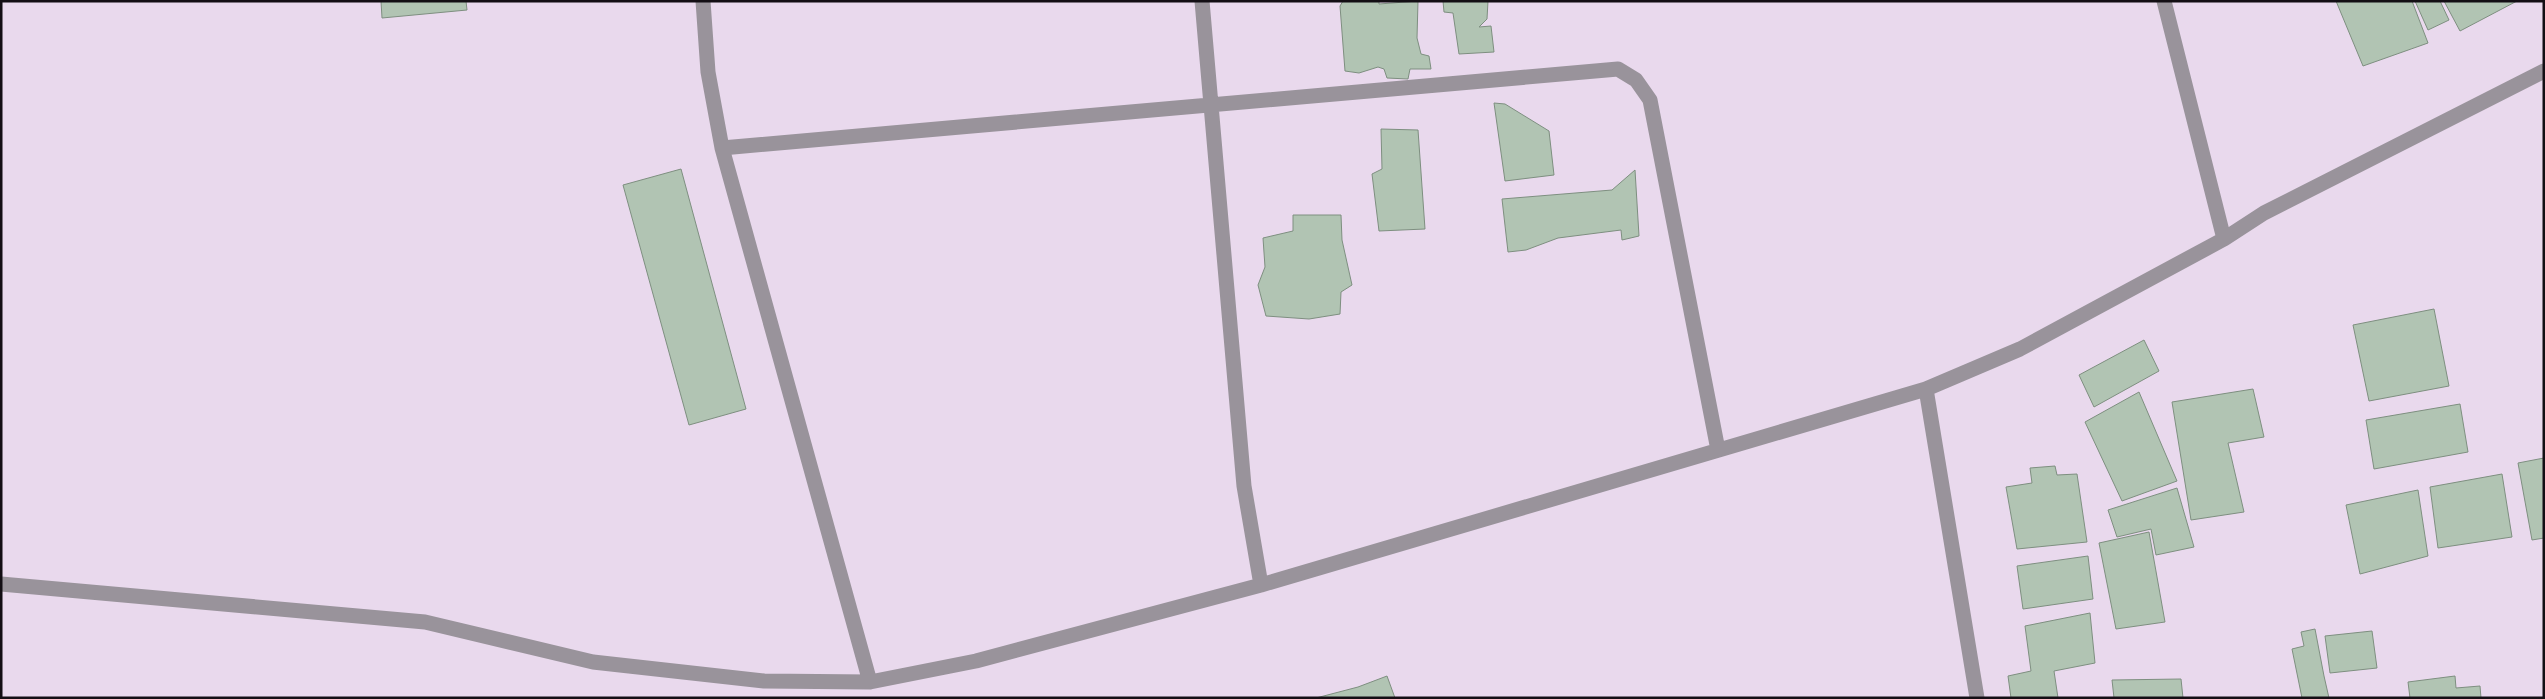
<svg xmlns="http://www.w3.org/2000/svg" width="2545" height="699" viewBox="0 0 2545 699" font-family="'DM Sans',sans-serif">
	<rect width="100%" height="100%" fill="#e9d9ed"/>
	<path fill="#b1c4b3" stroke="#7e8f80" d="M381,1H466L467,10L382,18Z
		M1343,1H1379V4L1418,1L1417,38L1421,54L1429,56L1431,69H1410L1408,79L1387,78L1384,69L1378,67L1359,73L1345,71L1340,6Z
		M1443,1H1488L1487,19L1479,27L1491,26L1494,52L1459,54L1453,13L1444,12Z
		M2336,1H2412L2428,43L2363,66Z
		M2415,1H2440L2449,20L2428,30Z
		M2444,1H2517L2460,31Z
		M1494,103L1505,104L1549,131L1554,175L1505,181Z
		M1381,129L1418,130L1425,229L1379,231L1372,174L1382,169Z
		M681,169L746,409L689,425L623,185Z
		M1635,170L1639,236L1622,240L1621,230L1558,238L1526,250L1508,252L1502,199L1612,190Z
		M1293,215H1341L1342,240L1352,285L1341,292L1340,314L1309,319L1266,316L1258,285L1265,267L1263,238L1293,231Z
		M2434,309L2449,386L2369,401L2353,325Z
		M2144,340L2159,371L2094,407L2079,375Z
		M2253,389L2264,437L2228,443L2244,512L2191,520L2172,402Z
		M2139,392L2177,481L2122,501L2085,422Z
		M2460,404L2468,452L2374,469L2366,420Z
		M2544,458V538L2532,540L2518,463Z
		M2055,466L2057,475L2077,474L2087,542L2017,549L2006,487L2032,483L2030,468Z
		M2502,474L2512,537L2438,548L2430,487Z
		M2177,488L2194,547L2156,555L2151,529L2117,537L2108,510Z
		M2418,490L2428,556L2360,574L2346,505Z
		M2149,532L2165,622L2116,629L2099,543Z
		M2088,556L2093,599L2023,609L2017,566Z
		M2090,613L2095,663L2054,671L2058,698H2011L2008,676L2031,671L2025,626Z
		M2315,629L2324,676L2329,698H2302L2292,649L2304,646L2301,632Z
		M2372,631L2377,668L2330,673L2325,636Z
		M1387,676L1395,698H1316L1358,687Z
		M2455,676L2456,688L2480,686L2481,698H2410L2408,682Z
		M2181,679L2183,698H2114L2112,680Z"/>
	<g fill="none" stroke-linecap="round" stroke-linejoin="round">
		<path stroke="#99939b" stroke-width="15" d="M703,1L708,72L722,148L1618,69L1636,80L1650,100L1718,450
			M1202,1L1244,486L1261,585
			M2164,1L2224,239
			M722,148L870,682
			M1926,389L1977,698
			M1,584L425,622L593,662L764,681L870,682L976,661L1261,585L1926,389L2020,349L2224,239L2264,213L2544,71"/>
	</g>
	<rect width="2545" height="699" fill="none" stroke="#130e14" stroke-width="5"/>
</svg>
